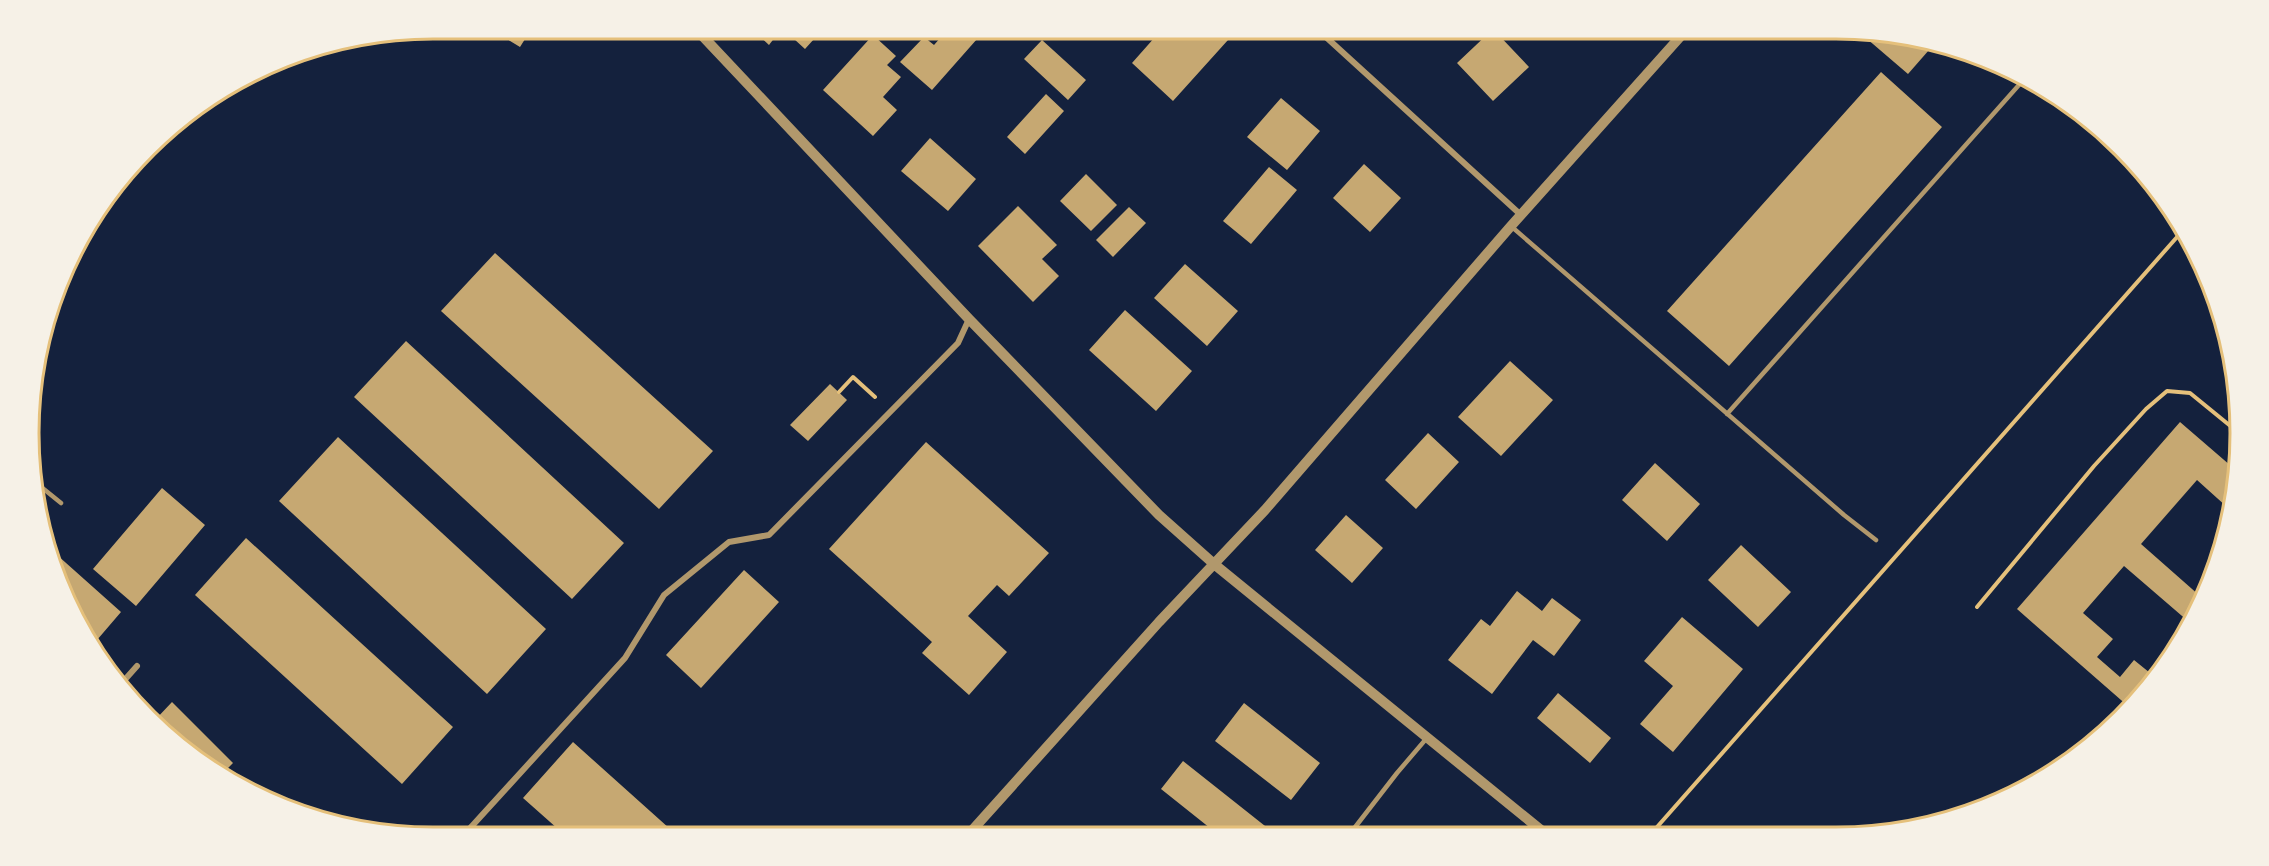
<svg xmlns="http://www.w3.org/2000/svg" width="2269" height="866" viewBox="0 0 2269 866" font-family="'Fira Sans',sans-serif">
	<rect width="100%" height="100%" fill="#14213d"/>
	<path fill="#c6a872" d="M489,28H532L520,47Z
		M751,28H782L769,45Z
		M782,28H824L805,49Z
		M949,28H983L985,30L932,90L900,62L924,37L934,45Z
		M1163,28H1215L1228,40L1173,101L1132,63Z
		M1493,29L1529,67L1493,101L1457,63Z
		M1859,32L1902,37L1936,42L1908,74Z
		M873,35L896,56L887,65L901,77L883,97L897,110L873,136L823,90Z
		M1042,40L1086,80L1068,100L1024,59Z
		M1881,72L1942,127L1729,366L1667,311Z
		M1046,94L1064,111L1025,154L1007,137Z
		M1281,98L1320,131L1287,170L1247,137Z
		M930,138L976,179L948,211L901,171Z
		M1364,164L1401,198L1370,232L1333,198Z
		M1269,167L1297,190L1251,244L1223,221Z
		M1086,174L1117,205L1091,231L1060,201Z
		M1018,206L1057,245L1042,259L1059,276L1033,302L978,246Z
		M1129,207L1146,223L1113,257L1096,240Z
		M495,253L713,451L659,509L441,311Z
		M1185,264L1238,311L1207,346L1154,298Z
		M1125,310L1192,371L1156,411L1089,350Z
		M406,341L624,543L572,599L354,397Z
		M1510,361L1553,400L1501,456L1458,417Z
		M830,384L847,400L808,441L790,425Z
		M2180,422L2238,472L2233,500L2227,507L2197,480L2141,544L2200,596L2189,622L2124,566L2083,613L2113,639L2097,657L2120,677L2134,660L2155,677L2129,707L2017,609Z
		M1428,433L1459,462L1416,509L1385,480Z
		M338,437L546,629L487,694L279,501Z
		M926,442L1049,553L1009,596L997,585L968,616L1007,652L969,695L922,653L932,642L829,549Z
		M1655,463L1700,504L1667,541L1622,500Z
		M162,488L205,525L136,606L93,569Z
		M1346,515L1383,548L1352,583L1315,550Z
		M246,538L453,727L402,784L195,595Z
		M1741,545L1791,592L1758,627L1708,580Z
		M47,546L121,612L91,647L59,587Z
		M744,570L779,602L701,688L666,655Z
		M1517,591L1542,611L1552,598L1581,620L1554,656L1533,640L1492,694L1448,660L1481,619L1490,626Z
		M1682,617L1743,669L1673,752L1640,724L1673,686L1644,661Z
		M1558,693L1611,738L1590,763L1537,718Z
		M172,702L233,763L221,775L187,754L155,720Z
		M1244,703L1320,763L1291,800L1215,741Z
		M573,742L679,837H567L523,798Z
		M1183,761L1275,834L1273,835L1220,836L1161,789Z"/>
	<g fill="none" stroke-linecap="round" stroke-linejoin="round">
		<path stroke="#e5c07b" stroke-width="4" d="M839,392L853,377L875,397
			M1977,607L2094,466L2146,409L2167,391L2190,393L2239,433
			M1650,835L2185,228"/>
		<path stroke="#b1986c" stroke-width="4.5" d="M1512,227L1844,515L1876,540
			M1727,414L2026,77
			M35,482L61,503
			M1349,835L1397,773L1426,739"/>
		<path stroke="#b1986c" stroke-width="6" d="M1316,28L1521,215
			M121,684L137,666
			M462,837L625,658L664,595L729,542L769,535L958,343L969,319"/>
		<path stroke="#b1986c" stroke-width="10" d="M695,28L969,319L1159,515L1214,564L1547,835
			M967,836L1159,622L1265,510L1511,226L1688,28"/>
	</g>
	<path d="M0 0H2269V866H0ZM433 39H1836A394 394 0 0 1 2230 433V433A394 394 0 0 1 1836 827H433A394 394 0 0 1 39 433V433A394 394 0 0 1 433 39Z" fill="#f6f1e7" fill-rule="evenodd"/>
	<path fill="none" stroke="#e5c07b" stroke-width="3" d="M433 39H1836A394 394 0 0 1 2230 433V433A394 394 0 0 1 1836 827H433A394 394 0 0 1 39 433V433A394 394 0 0 1 433 39Z"/>
</svg>
